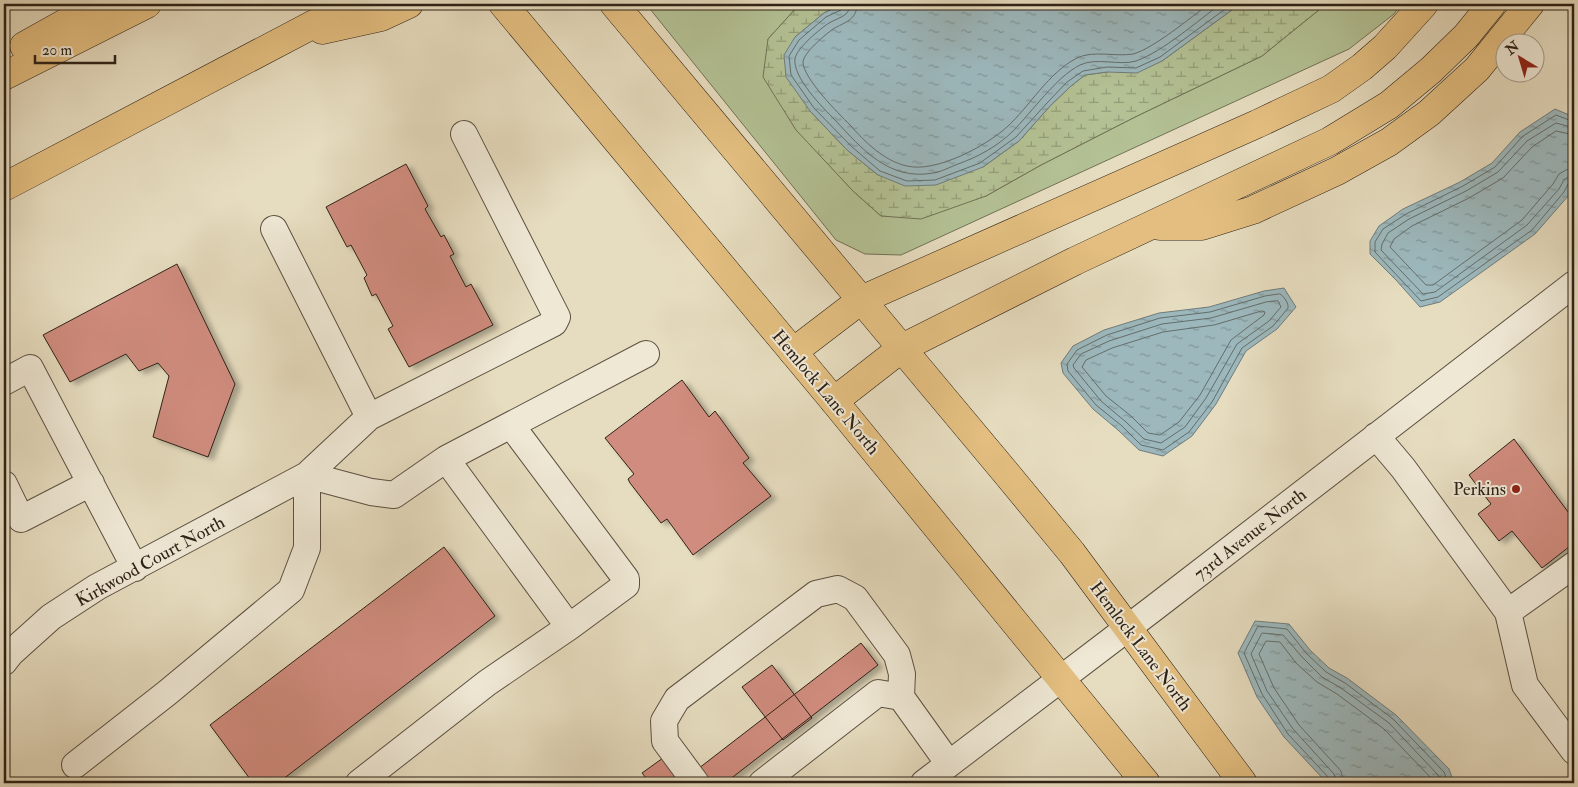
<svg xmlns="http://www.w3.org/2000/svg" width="1578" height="787" viewBox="0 0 1578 787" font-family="'IM FELL Double Pica',serif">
	<defs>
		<pattern id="wetland-marsh" width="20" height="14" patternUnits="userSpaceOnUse" patternTransform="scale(1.25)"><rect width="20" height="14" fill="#b3c194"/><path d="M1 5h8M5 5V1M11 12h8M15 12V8" fill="none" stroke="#929c78"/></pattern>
		<pattern id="water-ripples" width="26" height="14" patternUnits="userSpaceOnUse" patternTransform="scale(1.25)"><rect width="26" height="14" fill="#9cb8bd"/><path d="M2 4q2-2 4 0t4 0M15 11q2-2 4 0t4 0" fill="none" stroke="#809599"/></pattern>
		<filter id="shadow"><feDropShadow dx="5.5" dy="3" stdDeviation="2.5" flood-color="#0004"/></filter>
	</defs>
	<rect width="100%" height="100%" fill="#e6dcbf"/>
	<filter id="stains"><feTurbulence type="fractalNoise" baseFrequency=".004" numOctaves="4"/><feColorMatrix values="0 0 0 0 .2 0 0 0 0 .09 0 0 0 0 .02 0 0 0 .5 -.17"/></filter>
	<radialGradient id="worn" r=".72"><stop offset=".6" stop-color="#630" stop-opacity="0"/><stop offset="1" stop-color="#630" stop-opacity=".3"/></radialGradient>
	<path fill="#b3c194" stroke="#707256" d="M646,4H803L798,6L768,39L797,130L853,191L881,216L986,196L1041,165L1135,117L1262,56L1320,9L1322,4H1401L1394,14L1349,49L901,255L865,254L836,240Z"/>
	<path fill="url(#wetland-marsh)" stroke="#707256" d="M803,4H843L824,13L795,37L810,111L847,150L878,175L983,167L1019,141L1050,106L1071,86L1085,75L1107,72L1162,61L1240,4H1322L1320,9L1262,56L1135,117L1041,165L986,196L921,219L881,216L853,191L796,130L763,77L768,39L798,6Z"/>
	<path fill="url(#water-ripples)" stroke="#707c7b" d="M843,4H1240L1162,61L1137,73L1107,72L1085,75L1071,86L1050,106L1019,141L983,167L936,185L905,186L878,175L847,150L810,111L786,77L784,55L795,37L824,13Z
		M1555,109L1574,117V183L1569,195L1535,234L1440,302L1420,307L1396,280L1370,254V241L1379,226L1403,209L1460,182L1492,163L1520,132Z
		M1284,288L1296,307L1277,329L1246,351L1216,404L1192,436L1163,456L1139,450L1118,430L1093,409L1063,373L1061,363L1073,346L1104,330L1159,313L1209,307L1264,291Z
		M1255,621L1289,624L1310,650L1329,668L1347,678L1396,715L1449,769L1454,783H1327L1284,737L1257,697L1238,653Z"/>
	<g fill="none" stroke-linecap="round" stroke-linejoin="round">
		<path stroke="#646d6a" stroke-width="1" d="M843,4L841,10L826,17L799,40L789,56L791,75L814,108L851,146L880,171L907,181L935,180L980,163L1016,137L1047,103L1067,82L1083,71L1107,67L1136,68L1160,57L1232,4
			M850,4C849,8 849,11 846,14C841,18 834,20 829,23C820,29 798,47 795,58C792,77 823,108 835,120C862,149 889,181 933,173C941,172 950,167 958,164C978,157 998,146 1013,131C1032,112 1056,77 1080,65C1096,57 1120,66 1136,61C1164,51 1197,21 1221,4
			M857,4C857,20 845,22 833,29C825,35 804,52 803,62C803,78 838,113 850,125C865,142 884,161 907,166C936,173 986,146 1007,127C1029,107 1049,72 1077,58C1093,50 1116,57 1133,54C1153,49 1191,17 1209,4
			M1574,122L1556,115L1523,136L1495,167L1463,186L1406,214L1383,229L1375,242V252L1421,301L1438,297L1532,230L1564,192L1568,184L1574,182
			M1574,128L1556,123L1527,141L1498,172L1466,191L1409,219L1388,233L1382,244L1381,250L1423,294L1435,292L1527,225L1559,189L1564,180L1568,177L1574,176
			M1574,135L1556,131L1532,147L1503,178L1469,198L1412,226L1394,239L1390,247L1426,285H1433L1522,220L1553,184L1559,174L1566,170L1574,168
			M1280,294C1284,296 1289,304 1288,308L1273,326L1242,348L1212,402L1189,432L1163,450L1141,445L1122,426L1096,405L1068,371L1067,364L1077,350L1107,335L1160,318L1210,312L1265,296Z
			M1278,301L1281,307L1269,321L1237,344L1206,398L1185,427L1161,443L1144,439L1126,422L1101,401L1074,368L1073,365L1081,354L1109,341L1162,324L1211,318L1266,302Z
			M1262,311L1265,312L1264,315L1231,340L1200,395L1179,422L1160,435L1148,433L1131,416L1106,396L1082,367L1086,360L1112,348L1163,332L1214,325Z
			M1330,783L1329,778L1288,734L1262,694L1244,653L1258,626L1287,629L1306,653L1326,672L1345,683L1393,719L1444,772L1448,783
			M1337,783L1334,774L1293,729L1267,691L1251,654L1262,633L1283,635L1302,657L1322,677L1341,688L1389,723L1438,775L1442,783
			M1344,783L1341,771L1299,725L1274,688L1259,654L1266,641L1280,642L1296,663L1317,682L1337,694L1384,729L1432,779L1434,783"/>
	</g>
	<path fill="#d08c7e" stroke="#2d2217" filter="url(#shadow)" d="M406,164L428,206L425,209L441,237L444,235L454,254L450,256L466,287L471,284L493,325L409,367L388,329L393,326L376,294L372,296L364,278L367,275L351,245L347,247L326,207Z
		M177,264L235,384L208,457L153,437L169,376L158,363L139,371L126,354L70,382L43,335Z
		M682,380L709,417L715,411L749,458L743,463L771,496L693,555L667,519L661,523L630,483L628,479L634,474L605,438Z
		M1514,439L1574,520V543L1542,568L1512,531L1499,541L1478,514L1491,504L1469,475Z
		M444,547L495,616L278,783H253L210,725Z
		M861,643L878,665L725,783H682L681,782Z
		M772,665L812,718L783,740L742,687Z
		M663,758L682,783H650L642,773Z"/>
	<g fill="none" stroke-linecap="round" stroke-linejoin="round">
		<defs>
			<path id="minor" d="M274,229L369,417
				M4,382L30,368L135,568
				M1376,436L1403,468L1508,612L1525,685L1574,751
				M446,459L569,627L626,585V579L511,425
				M307,475L371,492L394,495L446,459L646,354
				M4,484L21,519L91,483
				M1508,612L1574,565
				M4,662L11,653L51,617L97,587L307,475L369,417L554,323L557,317L464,134
				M75,765L167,693L291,590L307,548V475
				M359,783L487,683L569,627
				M696,783L665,741L664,721L677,699L816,594L838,589L855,598L897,655L902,674L901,697
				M762,783L878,693L901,697L949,764
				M924,783L1154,608L1574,284"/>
			<path id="major" d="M503,4L834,401L1146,783
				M614,4L1006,473L1072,553L1243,783"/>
			<path id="highway" d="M322,30L381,17L409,4
				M24,46L99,4
				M4,76L147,4
				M4,187L352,4
				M1160,226H1202L1253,210L1337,171L1389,142L1429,113L1477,69L1530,4
				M793,352L861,300L1257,124L1331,89L1362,67L1385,47L1424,4
				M834,401L902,348L1075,261L1330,141L1389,105L1431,70L1466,36L1492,4"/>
		</defs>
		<use href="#minor" stroke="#5b5041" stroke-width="28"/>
		<use href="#major" stroke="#2d2217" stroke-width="29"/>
		<use href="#highway" stroke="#2d2217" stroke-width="29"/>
		<use href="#minor" stroke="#efe8d5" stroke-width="26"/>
		<use href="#major" stroke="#e3be80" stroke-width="28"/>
		<use href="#highway" stroke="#e3be80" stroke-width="28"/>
	</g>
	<circle fill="#8f2418" stroke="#efe8d5" stroke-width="2" cx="1516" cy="489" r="5"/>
	<g text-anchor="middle" stroke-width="4" stroke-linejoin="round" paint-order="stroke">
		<g font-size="18" fill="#2d2217" stroke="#efe8d5">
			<text transform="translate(826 392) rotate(50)" y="6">Hemlock Lane North</text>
			<text transform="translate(1250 534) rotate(-38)" y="6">73rd Avenue North</text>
			<text transform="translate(150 561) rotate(-29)" y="6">Kirkwood Court North</text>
			<text transform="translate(1141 646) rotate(53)" y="6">Hemlock Lane North</text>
		</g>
		<g font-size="18" fill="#2d2217" stroke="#efe8d5" text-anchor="end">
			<text x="1506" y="495">Perkins</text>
		</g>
	</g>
	<rect width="1578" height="787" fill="none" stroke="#e6dcbf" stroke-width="20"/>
	<rect x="5" y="5" width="1568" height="777" fill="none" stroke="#2d2217" stroke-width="2.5"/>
	<rect x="10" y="10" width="1558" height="767" fill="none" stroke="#2d2217"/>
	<g transform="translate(1520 58) rotate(322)"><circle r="24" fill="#efe8d5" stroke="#a19989"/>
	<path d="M0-4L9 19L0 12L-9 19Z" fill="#8f2418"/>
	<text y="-8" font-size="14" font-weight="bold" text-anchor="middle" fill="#2d2217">N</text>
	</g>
	<path d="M35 55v8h80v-8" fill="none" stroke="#2d2217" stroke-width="2.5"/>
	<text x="42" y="55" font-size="15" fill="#2d2217" stroke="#efe8d5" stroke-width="4" paint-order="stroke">20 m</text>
	<rect width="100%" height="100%" filter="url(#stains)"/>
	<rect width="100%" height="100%" fill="url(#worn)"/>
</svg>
